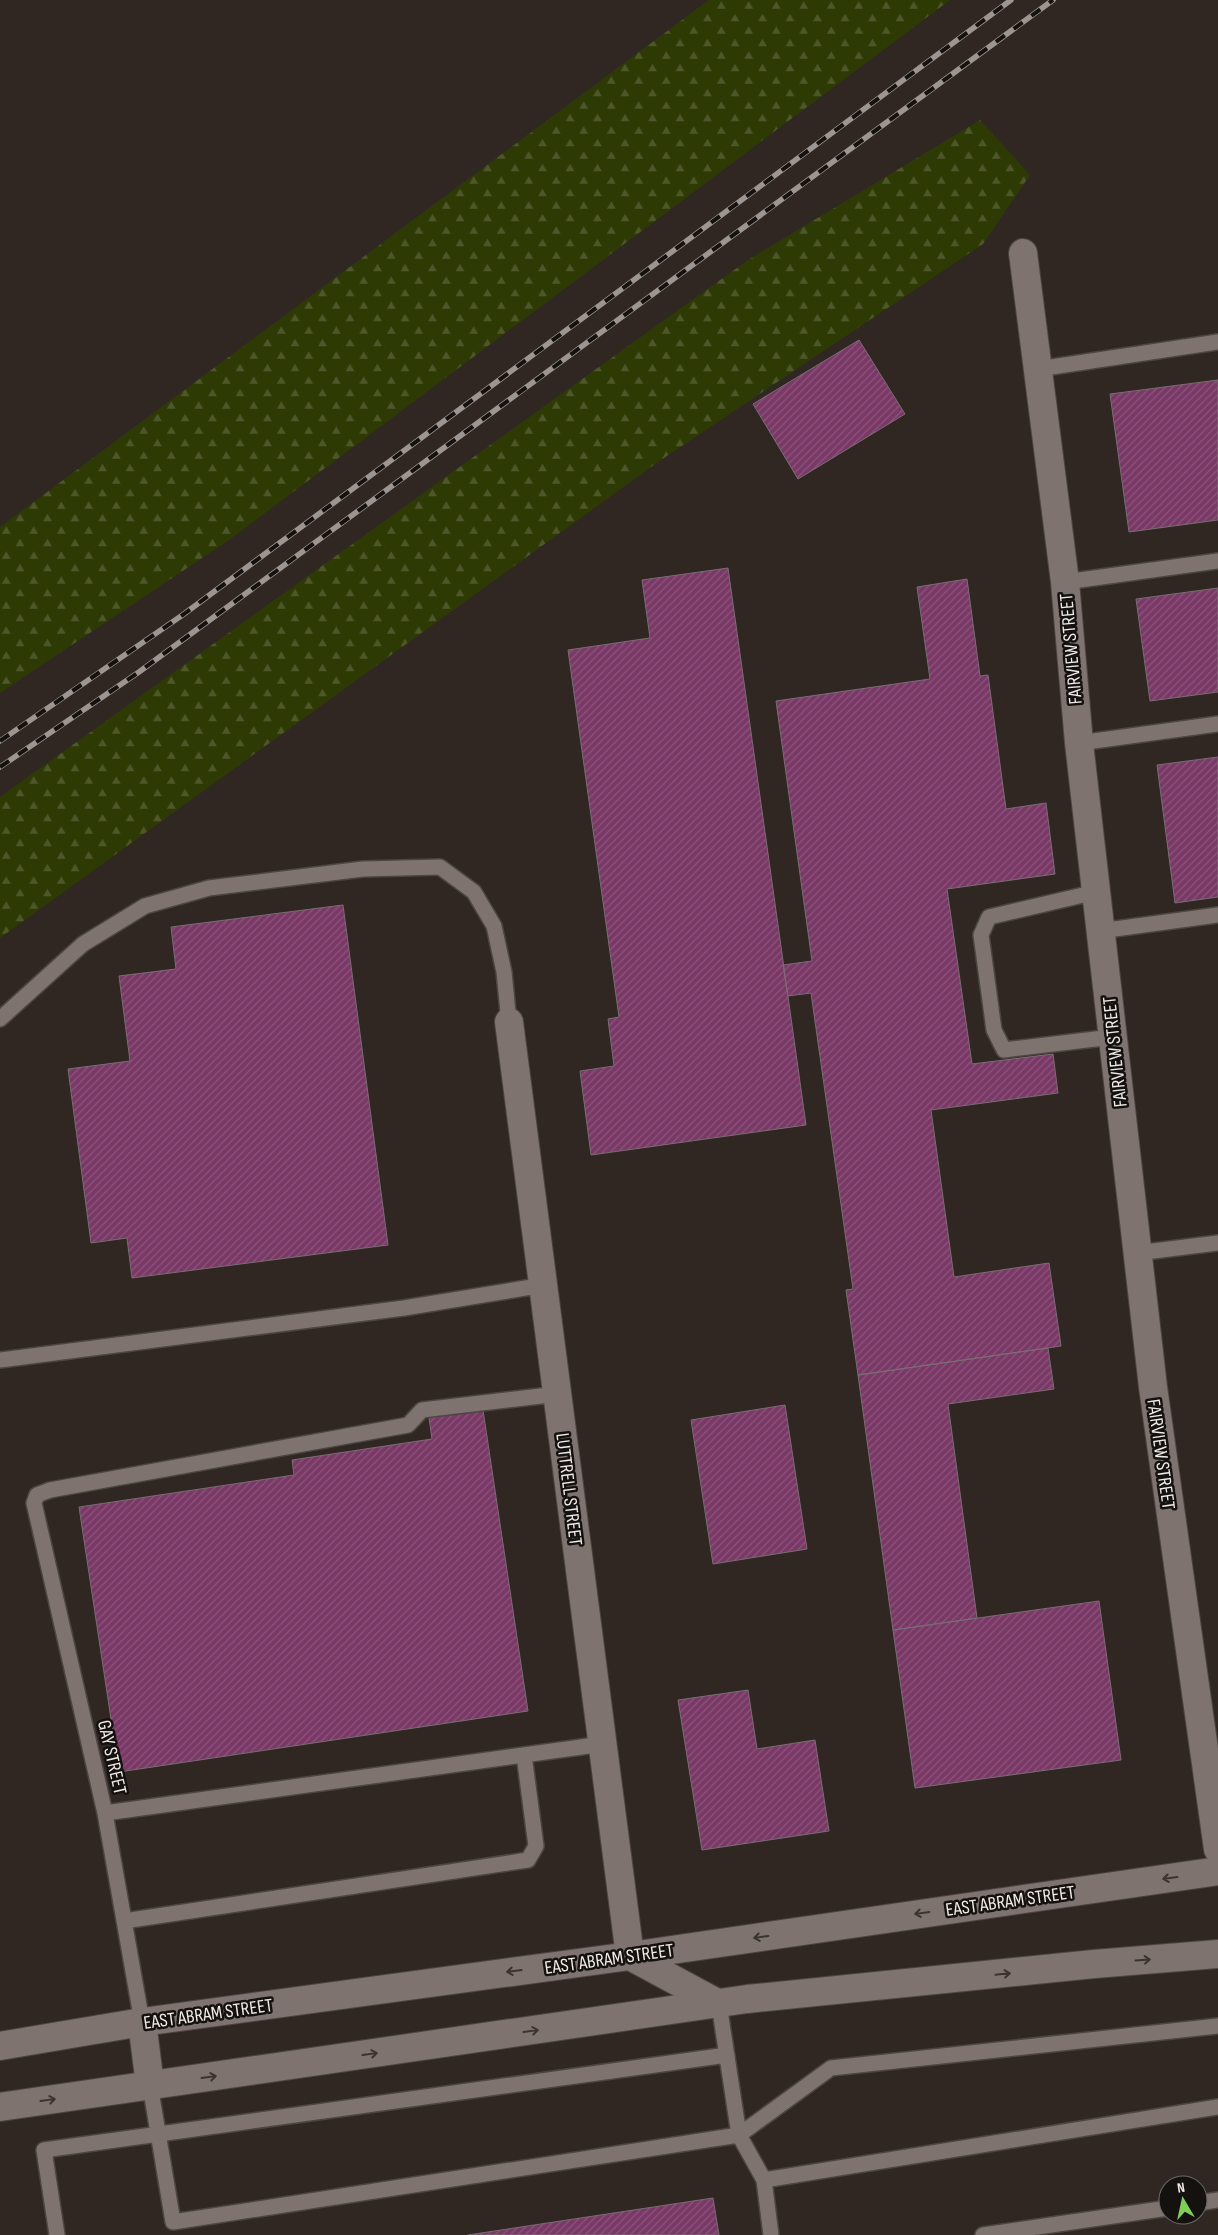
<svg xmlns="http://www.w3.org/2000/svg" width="1218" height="2235" viewBox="0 0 1218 2235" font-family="'Sofia Sans Condensed',sans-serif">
	<defs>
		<pattern id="forest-firs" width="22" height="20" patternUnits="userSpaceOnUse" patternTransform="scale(1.25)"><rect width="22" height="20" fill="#2e3a04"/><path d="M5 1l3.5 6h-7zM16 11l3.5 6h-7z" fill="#4d5729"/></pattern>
		<pattern id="building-hatch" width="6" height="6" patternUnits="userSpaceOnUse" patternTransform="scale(1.25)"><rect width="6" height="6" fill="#793866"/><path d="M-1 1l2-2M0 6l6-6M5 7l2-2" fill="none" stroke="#8c557c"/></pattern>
	</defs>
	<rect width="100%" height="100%" fill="#302723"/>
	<path fill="url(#forest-firs)" d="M709,0H950L229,540L0,693V527Z
		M980,120L1030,175L983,244L658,462L0,938V797L748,260Z"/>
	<path fill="url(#building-hatch)" stroke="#786e74" d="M859,340L905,414L798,479L753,404Z
		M1218,380V520L1129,532L1110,394Z
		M728,568L806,1125L591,1155L580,1071L614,1066L608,1019L619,1017L568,650L650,638L642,580Z
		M967,579L980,676L988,675L1006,809L1046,803L1055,874L947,889L972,1064L1053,1054L1058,1093L931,1110L954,1277L1049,1263L1061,1346L858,1375L846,1290L853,1289L811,993L788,996L783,965L812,961L776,701L930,679L917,587Z
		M1218,588V692L1150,701L1136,599Z
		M1218,757V897L1175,903L1157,765Z
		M343,905L388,1245L132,1278L127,1238L91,1243L68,1069L130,1061L119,976L176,969L171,927Z
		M1048,1348L1054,1389L948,1404L977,1618L893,1630L858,1375Z
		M785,1405L807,1549L713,1564L691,1420Z
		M483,1410L528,1711L119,1772L79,1507L294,1475L292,1460L432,1439L429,1418Z
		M1099,1601L1121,1760L915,1788L893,1630Z
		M748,1690L757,1749L815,1740L829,1831L702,1850L678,1700Z
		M713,2198L719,2235H468Z"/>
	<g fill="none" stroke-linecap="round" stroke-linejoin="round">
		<defs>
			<path id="lane" d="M1038,369L1218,342
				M1065,582L1218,561
				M1079,743L1218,724
				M1096,892L989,917L981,935L994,1030L1004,1050L1112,1037
				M1100,931L1218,915
				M0,1019L83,944L145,906L209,888L363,869L440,867L474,892L494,926L504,972L509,1022
				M1137,1253L1218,1243
				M0,1360L404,1308L544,1285
				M105,1813L603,1744
				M124,1921L528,1860L536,1846L524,1755
				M142,2022L105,1813L34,1503L37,1495L50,1490L408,1425L422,1410L558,1394
				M150,2085L173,2222L739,2135L719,2004
				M764,2180L739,2135L831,2068L1218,2026
				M1198,2203L1218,2200
				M57,2235L44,2150L727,2055
				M771,2235L764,2180L1218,2107
				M983,2235L1168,2208"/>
			<path id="street" d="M1023,253L1065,582L1079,743L1153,1387L1218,1849
				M509,1022L630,1956"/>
			<path id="secondary" d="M630,1956L719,2004
				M142,2022L150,2085
				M0,2046L142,2022L630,1956L1218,1871
				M0,2107L747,1999L1094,1964L1218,1954"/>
		</defs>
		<use href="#lane" stroke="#4c4541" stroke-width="18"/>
		<use href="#street" stroke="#4c4541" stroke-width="30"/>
		<use href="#secondary" stroke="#4c4541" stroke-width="30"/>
		<use href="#lane" stroke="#7e736e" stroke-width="15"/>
		<use href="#street" stroke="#7e736e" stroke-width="28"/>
		<use href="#secondary" stroke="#7e736e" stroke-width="28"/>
		<defs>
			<path id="rail" d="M0,741L184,614L1011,0
				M0,767L139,672L1053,0"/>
		</defs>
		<use href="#rail" stroke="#9c9591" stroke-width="5.5"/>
		<use href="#rail" stroke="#15110f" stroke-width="4" stroke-dasharray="11" stroke-linecap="butt"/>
	</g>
	<defs><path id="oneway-shaft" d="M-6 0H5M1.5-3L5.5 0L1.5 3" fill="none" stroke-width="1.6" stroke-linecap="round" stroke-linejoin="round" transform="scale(1.25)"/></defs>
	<g stroke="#3a3330">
		<use href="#oneway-shaft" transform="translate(1170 1878) rotate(172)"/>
		<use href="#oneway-shaft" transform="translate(922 1913) rotate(172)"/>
		<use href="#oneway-shaft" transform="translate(761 1937) rotate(172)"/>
		<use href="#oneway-shaft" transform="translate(1143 1960) rotate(-4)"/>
		<use href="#oneway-shaft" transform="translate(514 1971) rotate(173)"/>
		<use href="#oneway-shaft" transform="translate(1003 1974) rotate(-6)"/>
		<use href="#oneway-shaft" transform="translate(531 2031) rotate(-8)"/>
		<use href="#oneway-shaft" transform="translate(370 2054) rotate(-8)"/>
		<use href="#oneway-shaft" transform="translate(209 2077) rotate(-8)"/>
		<use href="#oneway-shaft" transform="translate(48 2100) rotate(-8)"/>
	</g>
	<g text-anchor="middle" stroke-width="5" stroke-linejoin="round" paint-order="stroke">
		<g font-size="19" fill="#f2ece9" stroke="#15110f">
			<text transform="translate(1070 649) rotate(-95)" y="7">FAIRVIEW STREET</text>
			<text transform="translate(1114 1052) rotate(-96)" y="7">FAIRVIEW STREET</text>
			<text transform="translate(1162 1454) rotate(82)" y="7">FAIRVIEW STREET</text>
			<text transform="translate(570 1489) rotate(83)" y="7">LUTTRELL STREET</text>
			<text transform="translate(113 1757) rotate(77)" y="7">GAY STREET</text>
			<text transform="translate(1010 1900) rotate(-8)" y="7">EAST ABRAM STREET</text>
			<text transform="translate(609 1958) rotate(-8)" y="7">EAST ABRAM STREET</text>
			<text transform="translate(208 2013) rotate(-8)" y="7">EAST ABRAM STREET</text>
		</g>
	</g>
	<g transform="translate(1183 2200) rotate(351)"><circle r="24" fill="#15110f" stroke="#6d6966"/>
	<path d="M0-4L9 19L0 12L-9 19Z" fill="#7fd052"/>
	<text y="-8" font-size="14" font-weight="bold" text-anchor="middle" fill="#f2ece9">N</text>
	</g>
</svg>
